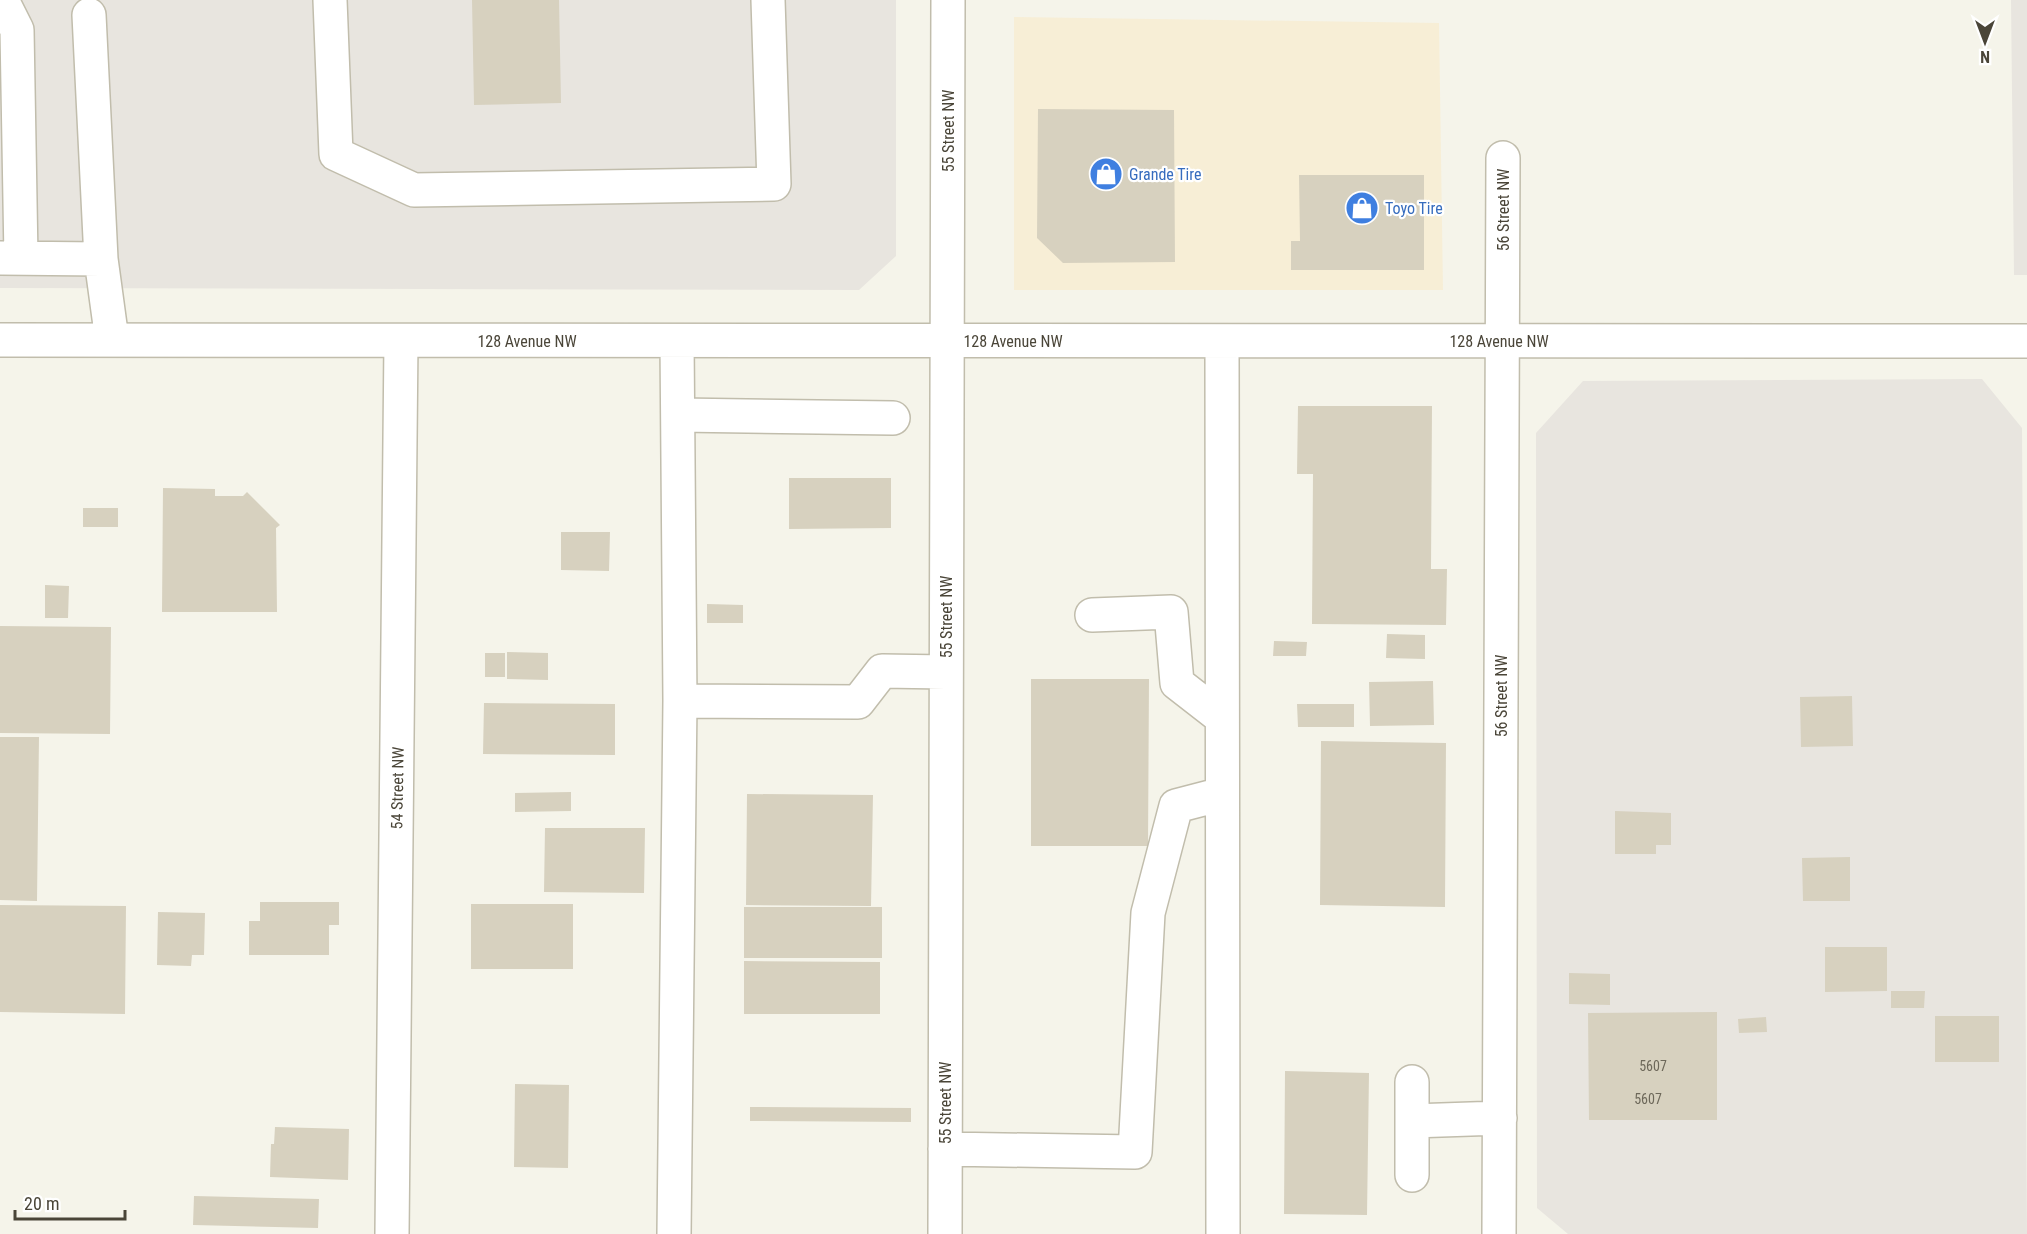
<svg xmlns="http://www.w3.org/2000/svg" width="2027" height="1234" viewBox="0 0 2027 1234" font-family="'Roboto Condensed',sans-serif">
	<rect width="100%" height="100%" fill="#f5f4ea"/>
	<path fill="#f7eed6" d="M1014,17L1439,23L1443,290H1014Z"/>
	<path fill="#e8e5df" d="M0,0H896V256L859,290L0,288Z
		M2011,0H2027V275H2014Z
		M1982,379L2022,428L2027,1234H1568L1537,1208L1536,433L1583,381Z"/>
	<path fill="#d7d1bf" d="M472,0H559L561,103L474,105Z
		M1038,109L1174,110L1175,262L1063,263L1037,238Z
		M1299,175H1424V270H1291V241H1300Z
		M1298,406H1432L1431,569H1447L1446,625L1312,624L1313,474H1297Z
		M789,478H891V528L789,529Z
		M163,488L215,489V496H243L247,492L280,525L276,528L277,612H162Z
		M83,508H118V527H83Z
		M561,532H610L609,571L561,570Z
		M45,585L69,586L68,618H45Z
		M707,604L743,605V623H707Z
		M0,626L111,627L110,734L0,733Z
		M1387,634L1425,635V659L1386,658Z
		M1274,641L1307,642L1306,656H1273Z
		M507,652L548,653V680L507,679Z
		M485,653H505V677H485Z
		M1031,679H1149L1148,846H1031Z
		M1433,681L1434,725L1370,726L1369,682Z
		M1852,696L1853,746L1801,747L1800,697Z
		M484,703L615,704V755L483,754Z
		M1297,704H1354V727H1298Z
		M0,737H39L37,901L0,900Z
		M1321,741L1446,743L1445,907L1320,905Z
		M571,792V811L515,812V793Z
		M747,794L873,795L871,906L746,905Z
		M1615,811L1671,813V845H1656V854H1615Z
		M545,828H645L644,893L544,892Z
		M1850,857V901H1803L1802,858Z
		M260,902H339V925H329V955H249V921H260Z
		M471,904H573V969H471Z
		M0,905L126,906L125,1014L0,1012Z
		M744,907H882V958H744Z
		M158,912L205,913L204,955H192L191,966L157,965Z
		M1825,947H1887V991L1825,992Z
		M744,961L880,962V1014H744Z
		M1569,973L1610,974V1005L1569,1004Z
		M1891,991H1925L1924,1008H1891Z
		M1717,1012V1120H1589L1588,1013Z
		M1935,1016H1999V1062H1935Z
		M1766,1017L1767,1032L1739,1033L1738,1019Z
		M1285,1071L1369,1073L1367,1215L1284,1214Z
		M515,1084L569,1085L568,1168L514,1167Z
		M750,1107L911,1108V1122L750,1121Z
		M275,1127L349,1129L348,1180L270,1177L271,1144H274Z
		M194,1196L319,1199L318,1228L193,1225Z"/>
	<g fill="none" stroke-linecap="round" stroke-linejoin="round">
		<defs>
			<path id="minor" d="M2,0L17,30L21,258
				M330,0L336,154L414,190L774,184L768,0
				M89,15L101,259
				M0,258L101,259L112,340
				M0,340L2027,341
				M1222,341L1223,1234
				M679,415L893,418
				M1092,615L1171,612L1177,683L1222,718
				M680,701L858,702L882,671L946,672
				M1412,1082V1175
				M1412,1121L1500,1118
				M945,1149L1135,1152L1148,913L1176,806L1222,794
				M392,1234L401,341
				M674,1234L680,701L677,341
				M945,1234L948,0
				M1499,1234L1503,158"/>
		</defs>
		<use href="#minor" stroke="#c1bdac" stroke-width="36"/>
		<use href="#minor" stroke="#fff" stroke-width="33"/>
	</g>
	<defs>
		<symbol id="shop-disc" viewBox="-11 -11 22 22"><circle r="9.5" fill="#3f7fe0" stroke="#fff"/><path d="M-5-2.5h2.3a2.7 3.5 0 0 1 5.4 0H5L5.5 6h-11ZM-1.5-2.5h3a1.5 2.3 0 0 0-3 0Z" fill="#fff"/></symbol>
	</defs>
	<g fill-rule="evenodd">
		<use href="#shop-disc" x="1087" y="155" width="38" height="38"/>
		<use href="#shop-disc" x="1343" y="189" width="38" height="38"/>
	</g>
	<g text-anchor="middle" stroke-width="4.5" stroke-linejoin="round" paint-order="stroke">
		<g font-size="14" fill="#6d685a">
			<text x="1653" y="1071">5607</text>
			<text x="1648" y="1104">5607</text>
		</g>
		<g font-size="16" fill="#4a4538" stroke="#fff">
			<text transform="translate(948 131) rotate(-90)" y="6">55 Street NW</text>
			<text transform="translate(1503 210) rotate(-90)" y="6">56 Street NW</text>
			<text x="527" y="347">128 Avenue NW</text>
			<text x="1013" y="347">128 Avenue NW</text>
			<text x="1499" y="347">128 Avenue NW</text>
			<text transform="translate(946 617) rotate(-90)" y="6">55 Street NW</text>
			<text transform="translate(1501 696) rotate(-90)" y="6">56 Street NW</text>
			<text transform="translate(397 788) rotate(-89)" y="6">54 Street NW</text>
			<text transform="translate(945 1103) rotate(-90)" y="6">55 Street NW</text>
		</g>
		<g font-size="16" fill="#366cbe" stroke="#fff" text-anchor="start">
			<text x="1129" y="180">Grande Tire</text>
			<text x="1385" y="214">Toyo Tire</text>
		</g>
	</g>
	<g transform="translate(1985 42) rotate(180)" stroke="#ffffff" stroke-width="4.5" paint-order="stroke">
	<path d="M0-4.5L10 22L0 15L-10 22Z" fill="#4a4538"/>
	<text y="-9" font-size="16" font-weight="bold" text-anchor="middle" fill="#4a4538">N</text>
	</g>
	<path d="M15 1210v9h110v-9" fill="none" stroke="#4a4538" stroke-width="3"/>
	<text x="24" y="1210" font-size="18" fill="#4a4538" stroke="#ffffff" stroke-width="4.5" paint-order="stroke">20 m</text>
</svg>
